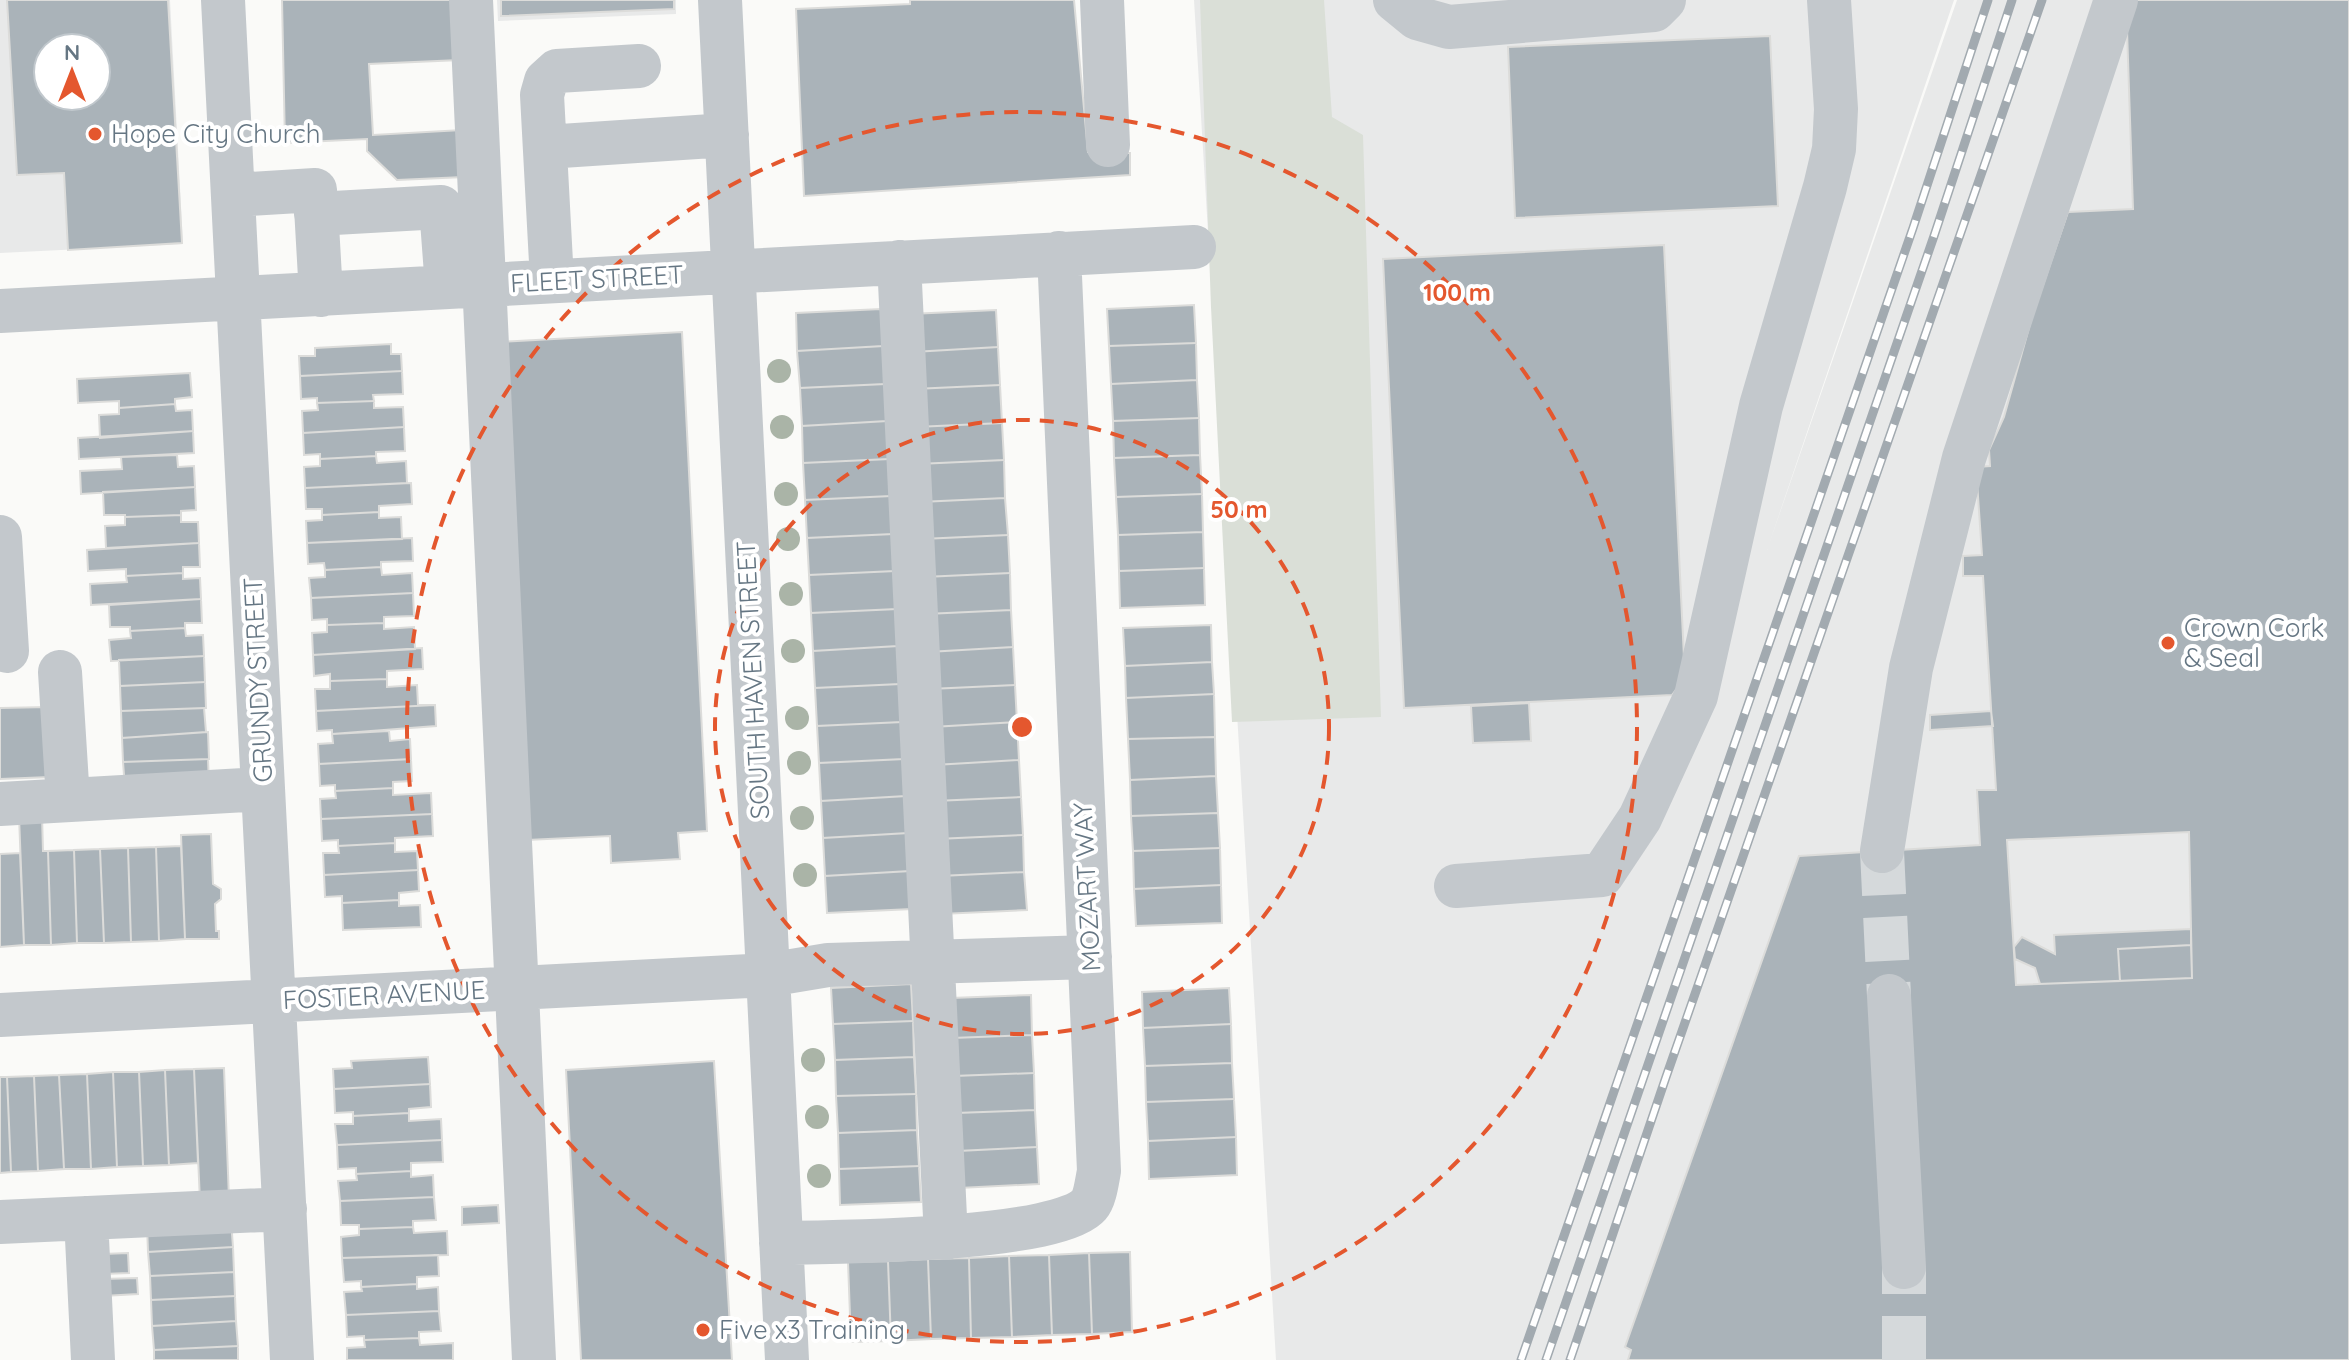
<svg xmlns="http://www.w3.org/2000/svg" width="2349" height="1360" viewBox="0 0 2349 1360" font-family="Quicksand,sans-serif">
	<rect width="100%" height="100%" fill="#fafaf8"/>
	<path fill="#e8e9e9" fill-rule="evenodd" d="M0,0H170L183,244L0,253ZM48,48H96V96H48Z
		M497,0H676V14L498,21Z
		M1194,0H1954L1767,550L1957,0H2349V1360H1276Z"/>
	<path fill="#dadfd7" d="M1200,0H1324L1332,117L1363,135L1381,717L1232,722L1211,307Z"/>
	<path fill="#aab3b9" stroke="#dcdcda" stroke-width="2" fill-rule="evenodd" d="M7,0H168L182,243L68,250L64,173L17,175ZM48,48H96V96H48Z
		M282,0H458L460,60L369,64L373,135L462,130L464,177L397,180L367,151V139L285,143Z
		M501,0H674V9L501,16Z
		M910,0H1074L1088,152L1130,153V175L804,196L796,9L910,4Z
		M2126,0H2349V1360H1628L1631,1350L1625,1347L1799,856L1980,845L1977,790H1996L1983,576H1963V556L1982,555L1976,467L1990,466L1989,450L2004,417L2032,317L2068,212L2133,209ZM2189,832L2192,978L2016,985L2007,840Z
		M1770,36L1778,206L1515,218L1508,47Z
		M1664,245L1685,678L1672,695L1404,708L1383,259Z
		M1194,305L1196,343L1109,346L1107,309Z
		M881,309L883,346L797,351L796,313Z
		M996,310L998,347L913,352L910,314Z
		M682,332L707,831L678,833L680,859L611,863L610,836L527,840L501,342Z
		M1196,343L1197,380L1111,384L1109,346Z
		M391,344V354H401L402,371L300,376L299,356H315V348Z
		M883,346L885,384L800,388L797,351Z
		M998,347L1000,385L914,389L913,352Z
		M402,371L403,394L373,395L374,401L317,403V398L301,399L300,376Z
		M190,373L192,397L175,399V404L119,408V401L78,403L77,379Z
		M1197,380L1199,418L1113,421L1111,384Z
		M885,384L887,421L802,426L800,388Z
		M1000,385L1002,423L916,427L914,389Z
		M374,401V408L403,407L404,427L303,433L302,411L318,410L317,403Z
		M175,404L176,411L192,410L193,431L100,438L99,415L119,414V408Z
		M1199,418L1200,455L1114,458L1113,421Z
		M887,421L889,459L803,463L802,426Z
		M1002,423L1004,460L918,464L916,427Z
		M404,427L405,451L376,452V456L320,459V454L304,455L303,433Z
		M193,431L194,453L79,459L78,438Z
		M177,455L178,467L194,466L195,487L81,494L80,471L122,469L121,457Z
		M1200,455L1202,494L1116,497L1114,458Z
		M376,456L377,463L406,461L407,483L305,488L304,467L320,466V459Z
		M889,459L891,496L805,500L803,463Z
		M1004,460L1005,498L920,502L918,464Z
		M411,483L412,504L379,506V512L322,515V509H306L305,488Z
		M195,487L196,510L181,511V515L125,517V515H104L103,492Z
		M1202,494L1203,532L1118,535L1116,497Z
		M891,496L893,534L807,538L805,500Z
		M1005,498L1008,535L922,539L920,502Z
		M379,512V518L401,517L402,539L307,543L306,521L322,520V515Z
		M181,515V522H198L199,543L106,548L105,526L125,525V517Z
		M1203,532L1204,568L1119,571L1118,535Z
		M893,534L895,571L809,575L807,538Z
		M1008,535L1010,573L924,577L922,539Z
		M412,538L413,561L381,562V567L325,570L324,563L308,564L307,543Z
		M199,543L200,567H183V573L126,576V569L88,571L87,550Z
		M381,567L382,575L412,573L413,593L311,598L309,578L325,577V570Z
		M1204,568L1205,605L1120,608L1119,571Z
		M895,571L897,609L811,613L809,575Z
		M183,573V579L200,578L201,599L91,605L90,584L127,582L126,576Z
		M1010,573L1011,610L926,614L924,577Z
		M413,593L414,616L384,617V623L327,625V619L312,620L311,598Z
		M201,599L202,623H185V628L130,631V627H110L109,605Z
		M897,609L898,646L813,651L811,613Z
		M1011,610L1013,647L928,652L926,614Z
		M384,623V629L414,627L415,649L313,655L312,633L327,632V625Z
		M1211,625L1212,662L1125,666L1123,628Z
		M185,628L186,636L203,635L204,656L111,661L109,640L131,638L130,631Z
		M898,646L900,684L815,688L813,651Z
		M1013,647L1015,685L930,689L928,652Z
		M422,648L423,669L387,671V679L330,681V674L314,676L313,655Z
		M204,656L205,682L120,686L119,660Z
		M1212,662L1214,694L1126,698L1125,666Z
		M387,679V687L417,685L418,705H435L316,711L315,689H330V681Z
		M205,682L206,708L121,711L120,686Z
		M900,684L902,722L817,726L815,688Z
		M1015,685L1017,722L932,727L930,689Z
		M1214,694L1215,737L1128,739L1126,698Z
		M1529,703L1531,741L1473,743L1471,706Z
		M435,705L436,726L332,734V730L317,731L316,711Z
		M48,707L50,777L0,779V708Z
		M204,708L206,732L122,738L121,711Z
		M1991,711L1993,726L1930,730V715Z
		M902,722L904,759L819,763L817,726Z
		M1017,722L1019,760L934,765L932,727Z
		M389,731L390,741L410,739L411,759L319,764L318,744L333,743L332,734Z
		M208,732L209,759L123,762L122,738Z
		M1215,737L1216,776L1130,780L1128,739Z
		M208,759L209,784L125,788L123,762Z
		M411,759L412,781L393,782V788L335,791V785L320,786L319,764Z
		M904,759L906,796L821,801L819,763Z
		M1019,760L1021,797L935,801L934,765Z
		M1216,776L1218,813L1131,816L1130,780Z
		M393,788V795L431,793L432,814L321,819L320,799L336,798L335,791Z
		M906,796L908,833L823,838L821,801Z
		M1021,797L1023,835L937,839L935,801Z
		M1218,813L1220,848L1133,851L1131,816Z
		M432,814L433,836L395,838V843L338,846V840L322,841L321,819Z
		M42,815L43,851H48L51,945H24L19,816Z
		M908,833L910,871L825,876L823,838Z
		M211,834L213,884L221,889V899L215,904L216,931H219V939H185L181,835Z
		M1023,835L1024,872L940,876L937,839Z
		M395,843V852L417,851L418,870L324,875L323,853H339L338,846Z
		M181,846L185,939L159,941L156,847Z
		M156,847L159,941L131,942L128,848Z
		M128,848L131,942L104,943L100,849Z
		M1220,848L1221,885L1134,889L1133,851Z
		M100,849L104,943H77L74,850Z
		M74,850L77,943L51,945L48,851Z
		M20,853L24,945L0,947V854Z
		M418,870L419,891L399,893V900L342,903V896L325,897L324,875Z
		M910,871L912,909L827,913L825,876Z
		M1024,872L1027,910L941,914L940,876Z
		M1221,885L1222,923L1136,926L1134,889Z
		M399,900V906L420,905L421,927L343,930L342,903Z
		M2191,929V945L2118,949L2120,981L2040,984L2035,968L2015,959L2014,947L2022,937L2055,954L2054,935Z
		M2191,945L2192,978L2120,981L2118,949Z
		M911,984L913,1021L833,1024L831,988Z
		M1229,988L1231,1024L1143,1028L1142,992Z
		M1031,995L1032,1035L952,1038L951,998Z
		M913,1021L914,1057L835,1060L833,1024Z
		M1231,1024L1232,1063L1145,1066L1143,1028Z
		M1032,1035L1034,1073L954,1076L952,1038Z
		M428,1057L430,1084L334,1089L333,1069L352,1068L351,1061Z
		M914,1057L916,1094L836,1096L835,1060Z
		M714,1061L732,1360H581L566,1070Z
		M1232,1063L1234,1099L1146,1102L1145,1066Z
		M224,1068L229,1199L200,1201L194,1069Z
		M194,1069L198,1163L169,1165L165,1070Z
		M165,1070L169,1165L143,1166L139,1072Z
		M113,1072H139L143,1166L117,1167Z
		M113,1072L117,1167L91,1169L87,1074Z
		M1034,1073L1035,1110L956,1113L954,1076Z
		M87,1074L91,1169H64L59,1075Z
		M59,1075L64,1169L38,1171L34,1076Z
		M34,1076L38,1171L11,1172L7,1077Z
		M0,1077H7L11,1172L0,1173Z
		M430,1084L431,1107L409,1109V1113L353,1116V1112L335,1113L334,1089Z
		M916,1094L917,1130L838,1133L836,1096Z
		M1234,1099L1236,1137L1148,1141L1146,1102Z
		M1035,1110L1037,1147L958,1151L956,1113Z
		M409,1113V1121L441,1119L442,1140L337,1145L335,1124H353V1116Z
		M917,1130L919,1166L839,1169L838,1133Z
		M1236,1137L1237,1175L1149,1179L1148,1141Z
		M442,1140L443,1162L411,1163V1171L356,1174V1168L338,1169L337,1145Z
		M1037,1147L1039,1184L959,1188L958,1151Z
		M919,1166L921,1202L840,1205L839,1169Z
		M411,1171V1177L433,1175L434,1197L340,1201L338,1181L357,1180L356,1174Z
		M434,1197L436,1220L413,1221V1227L359,1229V1225H341L340,1201Z
		M498,1205L499,1223L462,1225V1207Z
		M231,1220L233,1247L148,1252L147,1225Z
		M413,1227L414,1233L447,1231L448,1255L342,1258L341,1237L359,1235V1229Z
		M233,1247L234,1272L150,1276L148,1252Z
		M1130,1252L1132,1332L1092,1334L1089,1253Z
		M128,1253L129,1273L103,1274V1254Z
		M1089,1253L1092,1334L1052,1335L1049,1255Z
		M438,1255L439,1276L417,1277V1284L361,1287V1281L344,1282L342,1258Z
		M1049,1255L1052,1335L1012,1337L1009,1256Z
		M1009,1256L1012,1337L971,1338L969,1258Z
		M969,1258L971,1338L931,1339L928,1259Z
		M928,1259L931,1339L891,1341L888,1261Z
		M888,1261L891,1341L851,1342L848,1262Z
		M234,1272L235,1296L151,1300L150,1276Z
		M137,1278L138,1294L103,1296V1279Z
		M417,1284V1289L438,1287L439,1311L346,1315L344,1292L362,1291L361,1287Z
		M235,1296L236,1321L152,1326L151,1300Z
		M439,1311L441,1331L419,1332V1338L364,1340V1336L347,1337L346,1315Z
		M236,1321L238,1346L154,1350L152,1326Z
		M419,1338L420,1345L453,1343V1360H347V1348L365,1347L364,1340Z
		M238,1346V1360H154V1350Z"/>
	<g fill="none" stroke-linecap="round" stroke-linejoin="round">
		<path stroke="#d5d9db" stroke-width="44" stroke-dasharray="44 22" stroke-linecap="butt" d="M1882,851L1889,996
			M1904,1360V1267"/>
		<path stroke="#c3c8cc" stroke-width="44" d="M223,0L292,1360
			M471,0L534,1360
			M720,0L787,1360
			M1102,0L1108,145
			M1395,0L1417,18L1449,27L1654,10L1664,0
			M546,147L727,135
			M233,195L315,190L321,295
			M316,214L441,207L447,287
			M899,262L946,1238
			M552,281L542,95L546,81L557,71L639,66
			M0,311L1194,247
			M0,537L7,651
			M60,672L68,800
			M0,804L263,789
			M1882,851L1911,668L1964,458L2116,0
			M1456,886L1602,875L1640,818L1696,696L1761,406L1825,187L1834,149L1836,109L1829,0
			M1889,996L1904,1267
			M0,1015L768,975L828,965L1090,957
			M86,1218L93,1360
			M0,1222L285,1209
			M781,1243C835,1242 1058,1241 1089,1205C1095,1198 1097,1181 1099,1171L1059,253"/>
		<defs>
			<path id="rail" d="M1521,1360L1913,228L1988,0
				M1546,1360L1934,236L2012,0
				M1570,1360L1666,1077L2042,0"/>
		</defs>
		<use href="#rail" stroke="#a2aab0" stroke-width="9"/>
		<use href="#rail" stroke="#fff" stroke-width="6" stroke-dasharray="18" stroke-linecap="butt"/>
	</g>
	<g fill="#aab4a7">
		<circle cx="779" cy="371" r="12"/>
		<circle cx="782" cy="427" r="12"/>
		<circle cx="786" cy="494" r="12"/>
		<circle cx="788" cy="539" r="12"/>
		<circle cx="791" cy="594" r="12"/>
		<circle cx="793" cy="651" r="12"/>
		<circle cx="797" cy="718" r="12"/>
		<circle cx="799" cy="763" r="12"/>
		<circle cx="802" cy="818" r="12"/>
		<circle cx="805" cy="875" r="12"/>
		<circle cx="813" cy="1060" r="12"/>
		<circle cx="817" cy="1117" r="12"/>
		<circle cx="819" cy="1176" r="12"/>
	</g>
	<g fill="none" stroke="#e4572e" stroke-width="4" stroke-dasharray="14 10">
		<circle cx="1022" cy="727" r="307"/>
		<circle cx="1022" cy="727" r="615"/>
	</g>
	<g fill="#e4572e" stroke="#fff" stroke-width="3">
		<circle cx="95" cy="134" r="8"/>
		<circle cx="2168" cy="643" r="8"/>
		<circle cx="703" cy="1330" r="8"/>
	</g>
	<g text-anchor="middle" stroke-width="8" stroke-linejoin="round" paint-order="stroke">
		<g font-size="26" fill="#657683" stroke="#fff" text-anchor="start">
			<text x="111" y="143">Hope City Church</text>
			<text x="2184" y="637">Crown Cork<tspan x="2184" dy="30">&amp; Seal</tspan></text>
			<text x="719" y="1339">Five x3 Training</text>
		</g>
		<g font-size="26" fill="#657683" stroke="#fff">
			<text transform="translate(597 279) rotate(-3)" y="9">FLEET STREET</text>
			<text transform="translate(258 680) rotate(-93)" y="9">GRUNDY STREET</text>
			<text transform="translate(753 680) rotate(-93)" y="9">SOUTH HAVEN STREET</text>
			<text transform="translate(1087 887) rotate(-93)" y="9">MOZART WAY</text>
			<text transform="translate(384 995) rotate(-3)" y="9">FOSTER AVENUE</text>
		</g>
	</g>
	<circle cx="1022" cy="727" r="12" fill="#e4572e" stroke="#fff" stroke-width="4"/>
	<g font-size="24" text-anchor="middle" font-weight="bold" fill="#e4572e" stroke="#fff" stroke-width="8" stroke-linejoin="round" paint-order="stroke">
		<text x="1457" y="301">100 m</text>
		<text x="1239" y="518">50 m</text>
	</g>
	<g transform="translate(72 72)"><circle r="38" fill="#ffffff" stroke="#c1c8cd" stroke-width="2"/>
	<path d="M0-6L14 30L0 20L-14 30Z" fill="#e4572e"/>
	<text y="-12" font-size="22" font-weight="bold" text-anchor="middle" fill="#657683">N</text>
	</g>
</svg>
